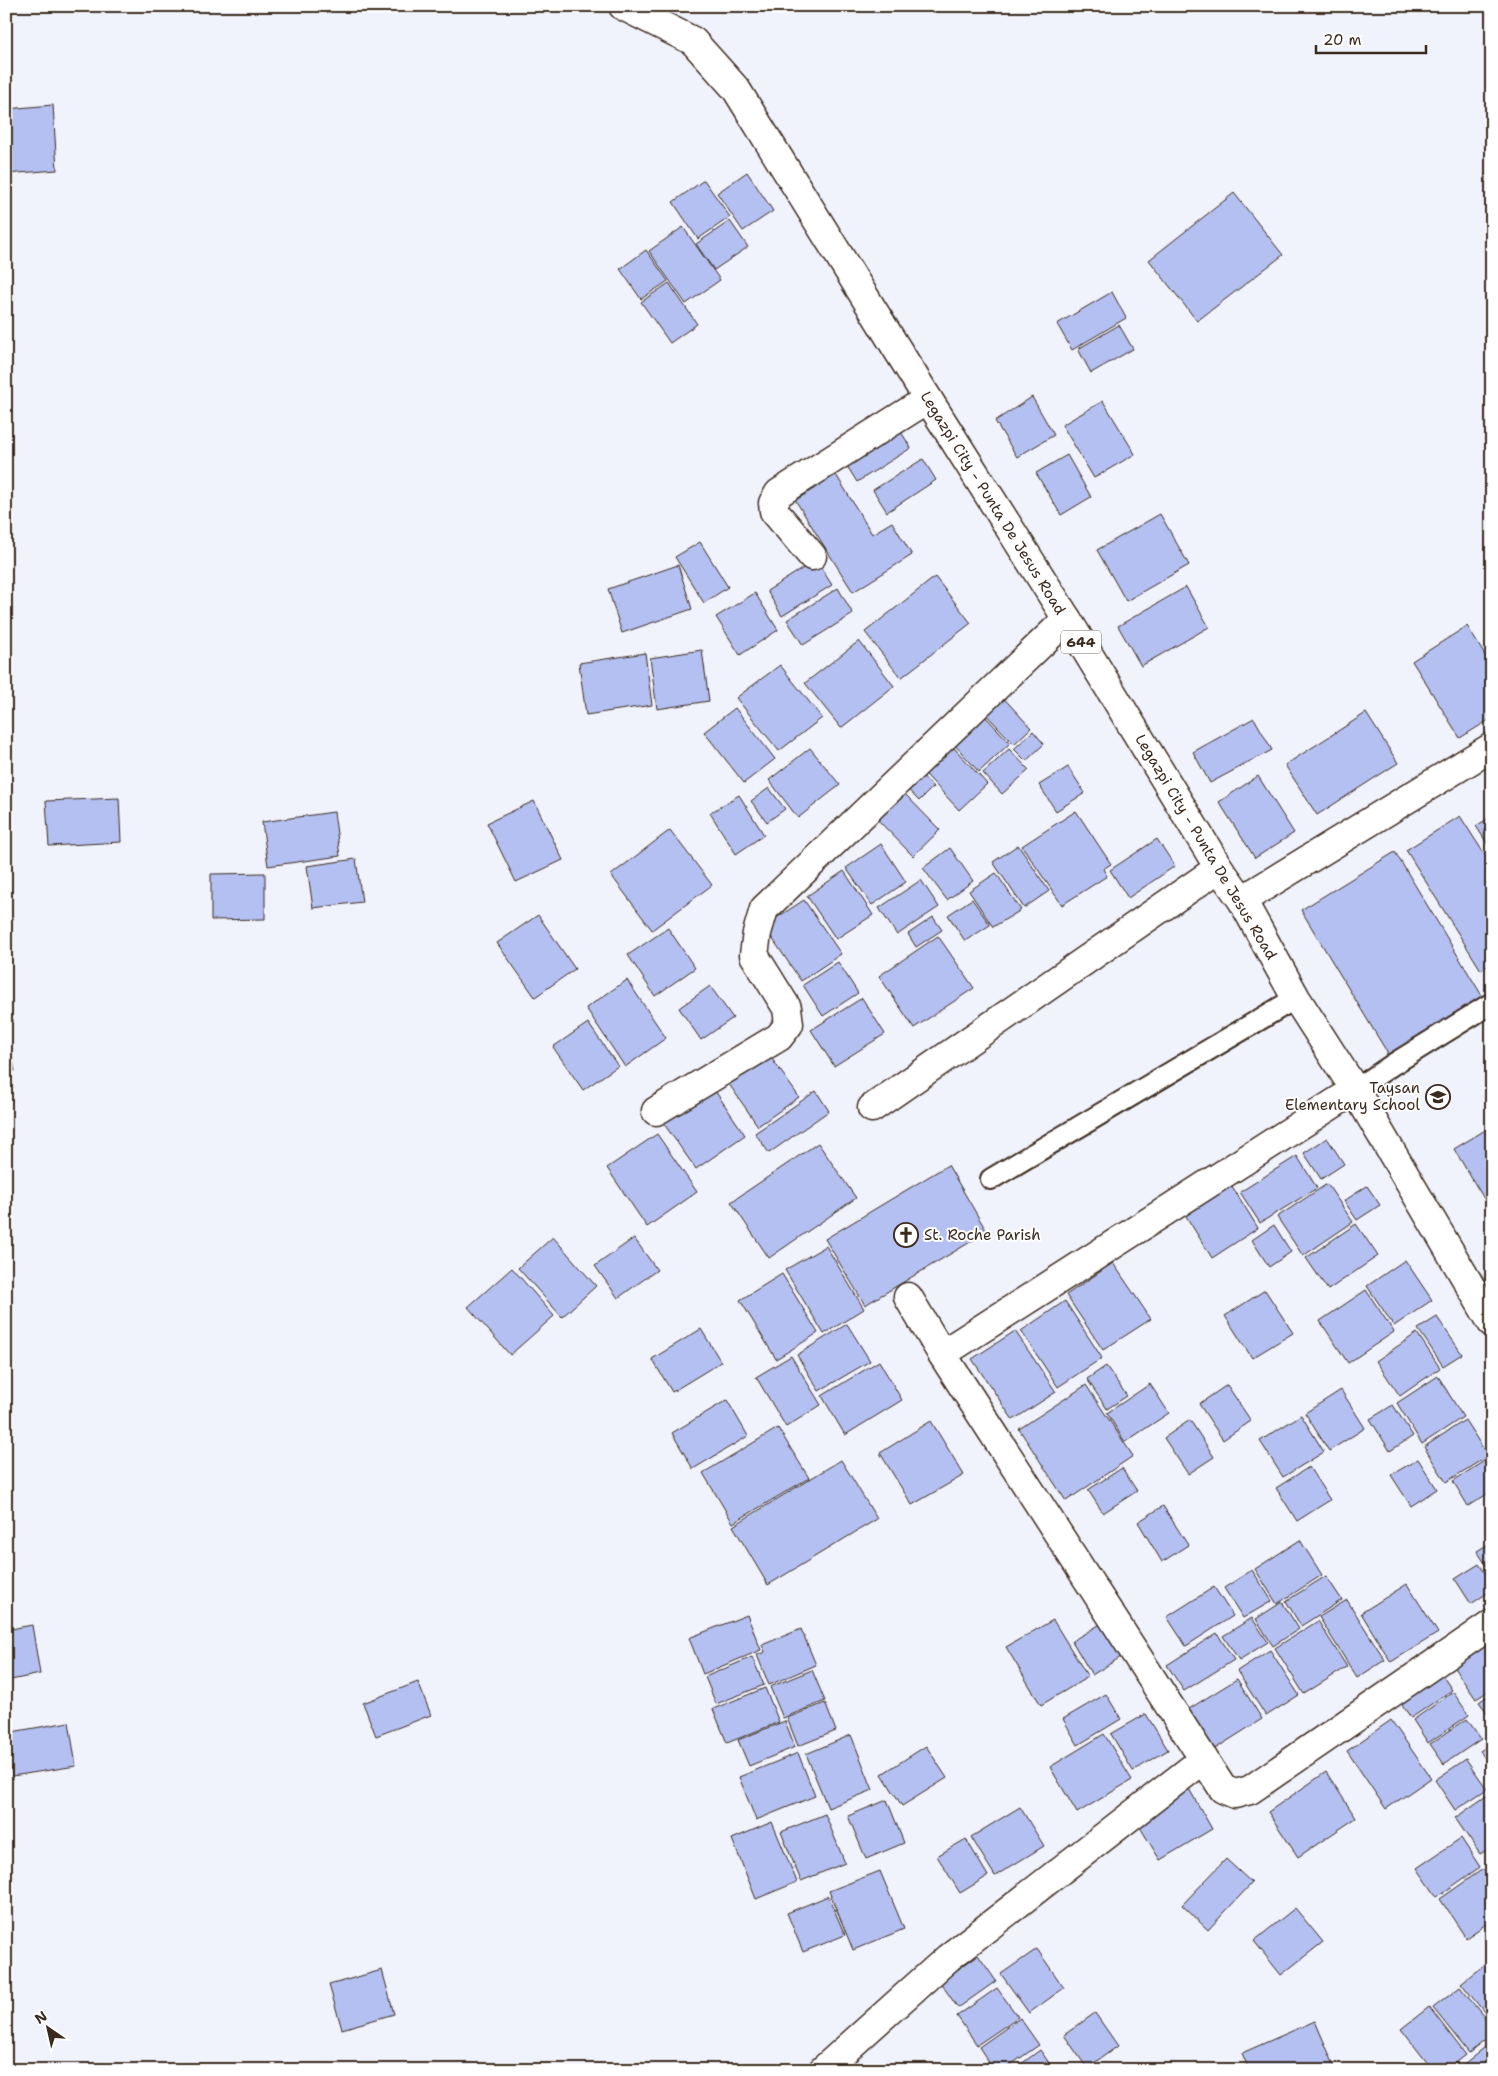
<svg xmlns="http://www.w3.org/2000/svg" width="1498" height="2076" viewBox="0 0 1498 2076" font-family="'Shantell Sans',sans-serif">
	<rect width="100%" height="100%" fill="#f0f2fc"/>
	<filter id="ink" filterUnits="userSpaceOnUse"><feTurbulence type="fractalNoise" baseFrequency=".02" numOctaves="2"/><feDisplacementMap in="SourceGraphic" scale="10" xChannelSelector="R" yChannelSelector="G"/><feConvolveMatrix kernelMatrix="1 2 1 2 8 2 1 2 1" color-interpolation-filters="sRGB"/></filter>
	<g filter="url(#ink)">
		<path fill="#b3c0f1" stroke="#3b2a1e" d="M53,105L57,170L6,174V109Z
			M747,172L773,211L743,231L717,193Z
			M704,180L730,217L698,239L673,202Z
			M1234,193L1283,255L1197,321L1149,260Z
			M730,221L748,247L714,270L696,244Z
			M683,227L720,280L686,304L649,251Z
			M646,250L668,281L641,299L620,269Z
			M669,283L697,324L670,343L641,302Z
			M1112,292L1126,318L1072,350L1057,324Z
			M1119,325L1133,349L1091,373L1078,349Z
			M1032,397L1054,435L1017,457L995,421Z
			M1103,401L1135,454L1094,478L1062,425Z
			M898,427L911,448L857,482L844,461Z
			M1067,455L1091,497L1061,515L1036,473Z
			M923,459L936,480L887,512L873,490Z
			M835,473L872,534L892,522L912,555L853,592L794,498Z
			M1160,514L1189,565L1126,601L1097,550Z
			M700,542L728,587L704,603L675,557Z
			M816,560L832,585L782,616L767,591Z
			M678,565L692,609L622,633L608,589Z
			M935,577L971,623L901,678L865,632Z
			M1186,587L1209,627L1141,666L1118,626Z
			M838,588L853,614L803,645L787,620Z
			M755,593L778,630L740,655L716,617Z
			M1467,626L1492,667V718L1460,738L1412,661Z
			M859,641L894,686L841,728L805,683Z
			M702,650L709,701L657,709L650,658Z
			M645,653L652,705L586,715L579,663Z
			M780,665L822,718L779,751L736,698Z
			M999,693L1031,728L1014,744L981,709Z
			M735,708L775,759L744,783L704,732Z
			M1366,713L1398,763L1317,815L1285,765Z
			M984,715L1010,743L979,772L953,743Z
			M1254,718L1272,750L1210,783L1193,752Z
			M1033,731L1044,744L1026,761L1014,749Z
			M945,738L987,784L959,810L917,765Z
			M810,748L840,785L798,818L769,780Z
			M1009,749L1029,770L1002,794L983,773Z
			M1068,767L1085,793L1056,811L1039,785Z
			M915,768L933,787L919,801L901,782Z
			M1258,776L1294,833L1255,858L1219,802Z
			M769,788L785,809L767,822L751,801Z
			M900,789L940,830L913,856L873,815Z
			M739,795L764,835L736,854L710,813Z
			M119,798L121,842L49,846L46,801Z
			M534,801L563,860L516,882L487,823Z
			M1076,811L1111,864L1103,869L1107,876L1062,905L1022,846Z
			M334,812L340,856L268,866L262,822Z
			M1460,816L1492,866V963L1481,970L1406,850Z
			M1492,816V851L1476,826Z
			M670,830L712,885L652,930L611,875Z
			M1157,839L1175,866L1128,898L1110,870Z
			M881,844L906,882L872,905L846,868Z
			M1018,845L1049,891L1024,908L993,862Z
			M950,848L973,881L947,900L923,868Z
			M1395,852L1487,1004L1393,1062L1301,910Z
			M356,859L362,902L313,908L307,866Z
			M844,871L873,915L836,939L807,896Z
			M265,873V919L211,920V874Z
			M996,873L1021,910L993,927L969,891Z
			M921,880L939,907L897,935L879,908Z
			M972,899L990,925L965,941L948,915Z
			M804,900L841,954L801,981L764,926Z
			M538,915L575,969L535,997L497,943Z
			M933,917L942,930L916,947L908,934Z
			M668,928L695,968L655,996L628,955Z
			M938,936L974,988L914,1028L879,976Z
			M838,962L858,993L823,1016L803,985Z
			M627,980L666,1038L625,1067L586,1008Z
			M710,986L733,1018L701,1040L679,1008Z
			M862,998L885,1034L834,1066L811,1030Z
			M588,1023L618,1066L583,1090L553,1047Z
			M6,1027L15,1071L6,1072Z
			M770,1056L799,1097L758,1126L729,1084Z
			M709,1082L745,1135L696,1169L659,1117Z
			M816,1091L829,1111L769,1153L755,1133Z
			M1492,1126V1212L1454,1149Z
			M657,1134L697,1192L647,1227L607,1168Z
			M1327,1138L1344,1164L1321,1179L1304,1153Z
			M818,1143L856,1198L769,1258L731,1202Z
			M1297,1156L1317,1188L1260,1223L1240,1192Z
			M948,1165L987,1232L865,1305L825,1239Z
			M1230,1183L1258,1228L1212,1258L1184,1213Z
			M1327,1184L1353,1222L1303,1256L1277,1217Z
			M1367,1186L1380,1205L1357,1220L1344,1201Z
			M1356,1224L1378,1256L1328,1290L1306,1258Z
			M1274,1225L1291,1252L1269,1267L1252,1240Z
			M553,1237L596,1286L562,1317L518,1268Z
			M634,1238L657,1270L618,1298L595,1266Z
			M826,1246L864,1309L824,1334L785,1270Z
			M1405,1260L1432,1300L1394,1326L1367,1286Z
			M1113,1263L1151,1319L1103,1350L1066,1295Z
			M512,1268L554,1316L510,1355L468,1307Z
			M782,1274L818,1333L776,1359L740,1300Z
			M1265,1290L1293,1333L1252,1358L1225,1316Z
			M1366,1290L1394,1332L1348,1363L1320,1321Z
			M1065,1301L1102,1358L1058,1387L1021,1331Z
			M1437,1317L1462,1354L1443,1366L1418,1329Z
			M847,1324L870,1361L819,1391L797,1355Z
			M701,1329L721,1362L672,1392L652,1359Z
			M1015,1331L1056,1392L1013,1420L972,1359Z
			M1417,1333L1440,1368L1400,1396L1376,1361Z
			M791,1356L821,1405L786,1427L756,1377Z
			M879,1361L902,1400L845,1435L822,1396Z
			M1106,1366L1127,1396L1107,1409L1087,1379Z
			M1438,1376L1463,1417L1422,1444L1397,1403Z
			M1150,1384L1169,1413L1125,1442L1107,1413Z
			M1086,1385L1133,1456L1066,1501L1019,1429Z
			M1227,1385L1251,1421L1223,1440L1199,1404Z
			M1341,1390L1365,1428L1329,1451L1305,1413Z
			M727,1400L748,1436L693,1469L672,1433Z
			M1393,1405L1413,1436L1390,1451L1370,1419Z
			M1301,1415L1324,1452L1283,1477L1260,1441Z
			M1190,1420L1214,1457L1188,1474L1164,1438Z
			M1465,1420L1488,1456L1446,1482L1424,1447Z
			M931,1421L964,1475L912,1505L880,1453Z
			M778,1428L809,1478L733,1523L703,1473Z
			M1492,1456V1491L1468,1506L1453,1481Z
			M1418,1459L1437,1489L1411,1506L1391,1475Z
			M841,1460L877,1519L768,1585L733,1526Z
			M1309,1467L1330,1500L1297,1521L1276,1488Z
			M1122,1468L1137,1491L1103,1513L1088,1490Z
			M1163,1506L1188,1545L1162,1562L1138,1522Z
			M1300,1540L1322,1575L1277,1604L1255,1569Z
			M1492,1542V1574L1477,1551Z
			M1479,1564L1492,1583V1590L1471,1604L1455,1579Z
			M1252,1570L1272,1601L1243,1618L1224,1588Z
			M1326,1576L1342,1600L1301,1626L1286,1601Z
			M1407,1584L1438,1633L1391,1662L1361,1613Z
			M1214,1587L1233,1616L1186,1646L1167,1617Z
			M1347,1600L1385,1660L1357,1678L1319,1617Z
			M1282,1602L1299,1629L1273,1646L1256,1619Z
			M747,1615L761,1650L703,1674L689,1638Z
			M1252,1618L1268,1642L1239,1660L1223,1636Z
			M1053,1620L1088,1677L1041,1705L1006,1647Z
			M1318,1621L1347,1667L1304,1694L1275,1648Z
			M1104,1622L1124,1655L1092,1675L1072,1641Z
			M32,1625L40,1674L6,1681V1630Z
			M801,1629L816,1665L769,1685L757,1655L765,1652L762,1645Z
			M1217,1633L1234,1660L1184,1691L1167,1665Z
			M1486,1637L1492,1645V1689L1476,1699L1450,1662Z
			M1270,1650L1299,1695L1266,1716L1237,1671Z
			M752,1657L764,1685L716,1704L705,1677Z
			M1438,1669L1452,1690L1411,1718L1397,1697Z
			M812,1670L825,1701L783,1718L770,1687Z
			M1237,1679L1262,1719L1210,1752L1184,1712Z
			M418,1682L431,1715L376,1736L363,1703Z
			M765,1688L779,1722L727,1743L713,1709Z
			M1453,1692L1469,1715L1428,1743L1413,1720Z
			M1492,1693V1719L1479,1702Z
			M1106,1694L1121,1719L1078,1745L1063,1719Z
			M825,1703L836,1731L798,1746L787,1718Z
			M1146,1714L1168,1750L1133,1771L1111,1734Z
			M1467,1719L1481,1739L1444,1764L1430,1744Z
			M1391,1720L1431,1778L1386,1809L1347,1751Z
			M785,1721L795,1747L749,1766L738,1740Z
			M69,1722L76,1766L12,1776L6,1733Z
			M1104,1734L1132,1780L1077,1813L1050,1767Z
			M851,1735L873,1790L828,1808L806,1754Z
			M1492,1743V1769L1480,1751Z
			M926,1746L947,1778L902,1806L882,1774Z
			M798,1753L815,1796L756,1820L739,1777Z
			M1466,1759L1487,1789L1455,1810L1435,1780Z
			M1326,1772L1356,1818L1298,1857L1268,1812Z
			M1188,1787L1212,1829L1160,1860L1135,1819Z
			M1492,1792V1847L1480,1854L1455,1818Z
			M887,1800L904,1843L866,1859L848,1816Z
			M1020,1807L1044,1846L995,1876L971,1837Z
			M825,1814L845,1863L801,1881L781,1832Z
			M772,1822L797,1882L756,1899L732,1839Z
			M1461,1838L1480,1867L1437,1897L1417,1868Z
			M966,1839L988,1876L960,1893L937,1856Z
			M1226,1859L1252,1883L1208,1930L1182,1905Z
			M1483,1869L1492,1882V1920L1466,1938L1440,1899Z
			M880,1871L904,1929L853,1950L829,1891Z
			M828,1896L845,1935L803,1952L787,1913Z
			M1295,1908L1323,1942L1281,1975L1254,1941Z
			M1037,1949L1064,1988L1029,2013L1001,1974Z
			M978,1955L996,1981L958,2008L940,1982Z
			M1489,1961L1492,1965V2022L1461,1983Z
			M382,1970L394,2014L342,2029L329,1985Z
			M1460,1987L1492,2027V2035L1469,2053L1433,2008Z
			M997,1988L1018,2017L977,2045L957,2016Z
			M1429,2007L1466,2055L1447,2070H1433L1401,2029Z
			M1095,2013L1118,2046L1087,2068L1064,2035Z
			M1020,2018L1039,2045L1003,2070H994L979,2047Z
			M1315,2021L1336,2070H1249L1242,2053Z
			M1492,2042V2070H1456Z
			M1040,2050L1054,2070H1013Z"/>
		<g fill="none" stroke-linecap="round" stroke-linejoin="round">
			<defs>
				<path id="lane" d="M1355,1090L1392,1065L1492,1003
					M991,1179L1296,998"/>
				<path id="street" d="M812,556L774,511L773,503L779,493L928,399
					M872,1108L1219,868
					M656,1111L779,1037L789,1024L787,1008L754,955L757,933L764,909L1067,619
					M908,1297L942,1354L1223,1789L1235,1794L1250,1790L1492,1624
					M942,1354L1355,1090
					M823,2070L948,1958L1204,1759"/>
				<path id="secondary" d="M1242,900L1492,747"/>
				<path id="primary" d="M623,6L693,41L736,89L928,399L1067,619L1219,868L1242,900L1296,998L1355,1090L1492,1323"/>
			</defs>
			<use href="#lane" stroke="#3b2a1e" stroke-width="24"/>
			<use href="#street" stroke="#3b2a1e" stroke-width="31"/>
			<use href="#secondary" stroke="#3b2a1e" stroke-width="31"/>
			<use href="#primary" stroke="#3b2a1e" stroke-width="31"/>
			<use href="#lane" stroke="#fff" stroke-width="20"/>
			<use href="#street" stroke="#fff" stroke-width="28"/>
			<use href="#secondary" stroke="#fff" stroke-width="28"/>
			<use href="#primary" stroke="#fff" stroke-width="28"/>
		</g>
	</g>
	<defs>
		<symbol id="school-ring" viewBox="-11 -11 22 22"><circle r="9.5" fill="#fff" stroke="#3b2a1e" stroke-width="1.5"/><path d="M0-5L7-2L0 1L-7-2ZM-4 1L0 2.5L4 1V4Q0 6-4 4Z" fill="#3b2a1e"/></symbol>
		<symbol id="church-ring" viewBox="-11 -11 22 22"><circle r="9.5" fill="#fff" stroke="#3b2a1e" stroke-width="1.5"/><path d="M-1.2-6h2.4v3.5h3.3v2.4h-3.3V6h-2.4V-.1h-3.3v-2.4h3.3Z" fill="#3b2a1e"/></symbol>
	</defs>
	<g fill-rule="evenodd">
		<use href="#school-ring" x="1424" y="1083" width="28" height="28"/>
		<use href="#church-ring" x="892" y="1221" width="28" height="28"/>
	</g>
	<g text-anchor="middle" stroke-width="4" stroke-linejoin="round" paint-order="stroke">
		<rect fill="#fff" stroke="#766a62" stroke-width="1" x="1061" y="630.5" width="40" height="23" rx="4"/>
		<g font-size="14" font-weight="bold" fill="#3b2a1e">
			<text x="1081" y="647">644</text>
		</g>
		<g font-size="15" fill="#3b2a1e" stroke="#fff">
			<text transform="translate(993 503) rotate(58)" y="5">Legazpi City - Punta De Jesus Road</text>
			<text transform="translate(1206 847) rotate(59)" y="5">Legazpi City - Punta De Jesus Road</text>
		</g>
		<g font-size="15" fill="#3b2a1e" stroke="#fff" text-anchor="end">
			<text x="1420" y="1093">Taysan<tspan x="1420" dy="17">Elementary School</tspan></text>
			<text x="924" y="1240" text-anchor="start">St. Roche Parish</text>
		</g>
	</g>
	<rect width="1498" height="2076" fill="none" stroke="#fff" stroke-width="25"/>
	<rect x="12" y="12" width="1473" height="2051" fill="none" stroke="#3b2a1e" stroke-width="2" filter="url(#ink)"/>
	<g transform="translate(48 2028) rotate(326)" stroke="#ffffff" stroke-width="4" paint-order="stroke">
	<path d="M0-4L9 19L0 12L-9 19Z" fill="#3b2a1e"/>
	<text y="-8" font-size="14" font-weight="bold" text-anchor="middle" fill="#3b2a1e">N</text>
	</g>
	<path d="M1316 45v8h110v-8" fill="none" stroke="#3b2a1e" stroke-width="2.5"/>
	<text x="1323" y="45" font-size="15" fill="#3b2a1e" stroke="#ffffff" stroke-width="4" paint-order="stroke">20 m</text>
</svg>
